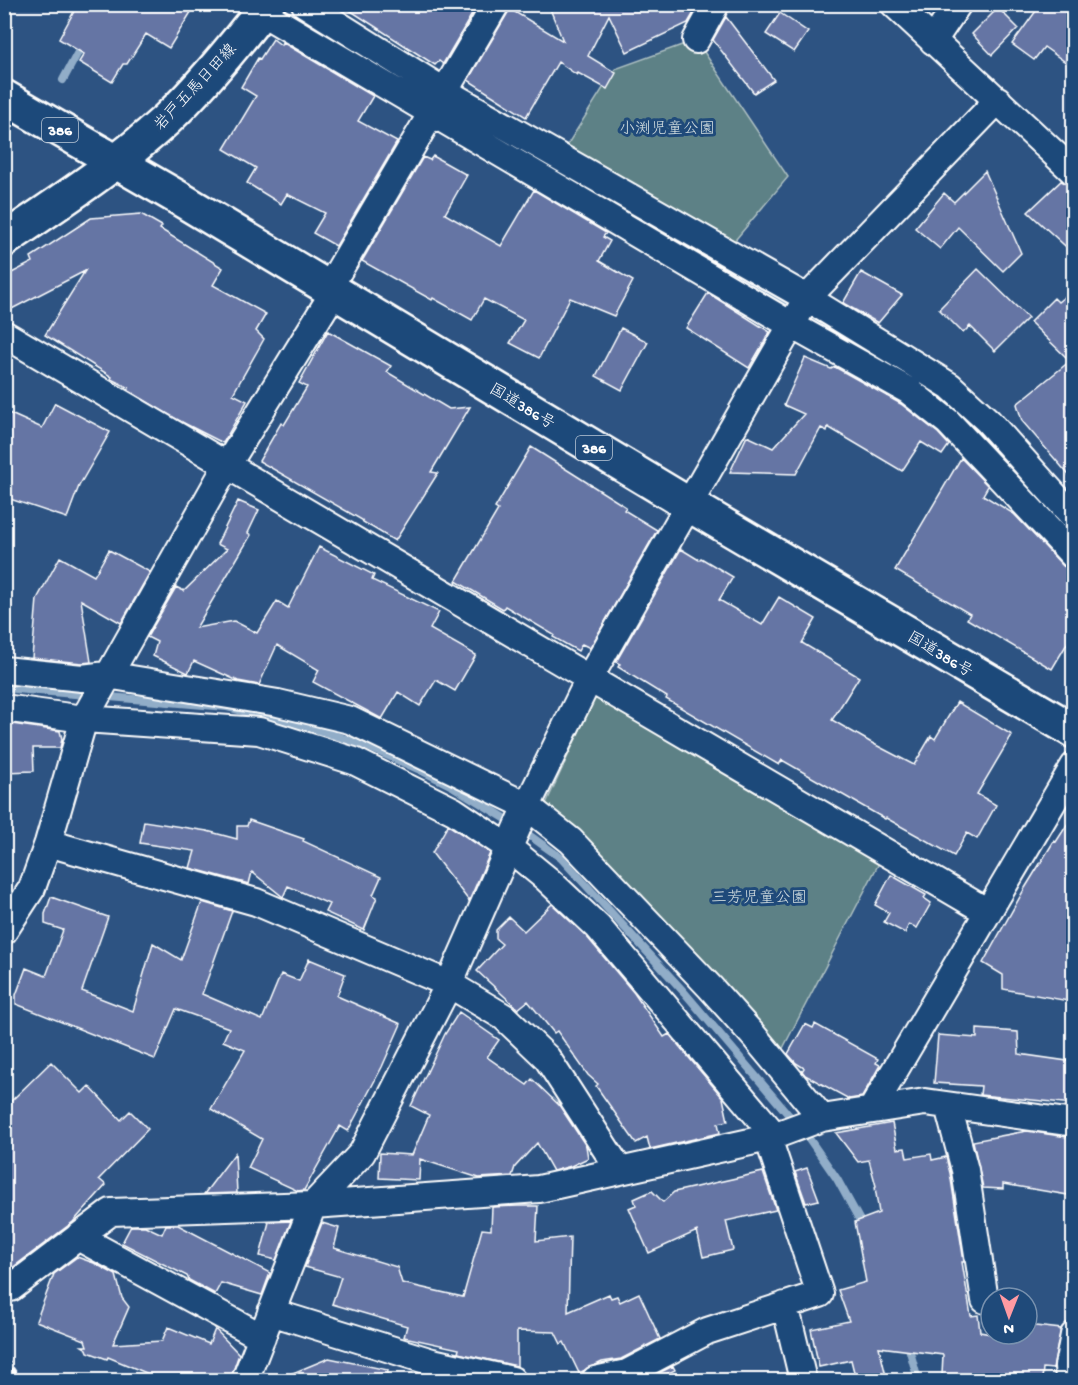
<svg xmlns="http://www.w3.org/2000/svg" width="1078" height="1385" viewBox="0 0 1078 1385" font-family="'Gochi Hand','Klee One',sans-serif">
	<rect width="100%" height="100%" fill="#2d5382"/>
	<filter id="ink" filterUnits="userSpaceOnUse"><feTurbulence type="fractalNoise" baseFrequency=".0167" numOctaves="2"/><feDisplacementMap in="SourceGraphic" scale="12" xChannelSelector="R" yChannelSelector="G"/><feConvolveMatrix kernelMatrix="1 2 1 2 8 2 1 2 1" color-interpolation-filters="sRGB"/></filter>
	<g filter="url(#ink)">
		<path fill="#5d8186" stroke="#aec0c2" stroke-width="1.5" d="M696,40L788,177L731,245L564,150L615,69Z
			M596,695L879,863L780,1054L544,808Z"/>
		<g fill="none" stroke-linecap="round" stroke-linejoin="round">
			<path stroke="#91adc8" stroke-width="8" d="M63,80L84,41
				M511,144L888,365
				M914,381L944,399L995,454
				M4,688L227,707L303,726L362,744L418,769L454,787L508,820L561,858L684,992L810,1140L837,1179L864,1228
				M907,1341L918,1380"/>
		</g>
		<path fill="#6575a4" stroke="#fff" stroke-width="1.5" d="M78,4H196L169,48L146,34L127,64H123L112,82L79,62L84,54L59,39Z
			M340,4H478L443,64L439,61L435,65Z
			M548,4H699L688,23L627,52L609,15L588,56L616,73L607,89L578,73L577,75L558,62L526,117L468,80L510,9L563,41Z
			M1041,4H1074V68L1044,47L1034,60L1012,44Z
			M998,8L1018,28L992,55L972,34Z
			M780,13L808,32L794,52L766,34Z
			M726,17L774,80L754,93L713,40Z
			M273,39L281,45L282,42L373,96L358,121L397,142L336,246L313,233L325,213L287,194L281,204L247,183L256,168L224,149L256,96L241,87L258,58L260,59Z
			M433,156L467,175L445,214L501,246L534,190L606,233L603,237L610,241L599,261L633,281L614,316L570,298L539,358L510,343L524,320L484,299L472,320L433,298L432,300L362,261L423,157L430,160Z
			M985,171L1021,253L1003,271L958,227L940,249L915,228L944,193L954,202Z
			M1061,181L1074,187V254L1028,212Z
			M141,214L162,226L160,229L223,268L213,285L266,314L256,331L264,339L233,394L247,401L223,443L174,418L127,390L129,388L111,379L112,377L45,335L85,271L4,313V277L33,262L31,257L91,218Z
			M978,269L1028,318L995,351L970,326L963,333L939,309Z
			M861,272L902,295L878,323L843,303Z
			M1074,289V481L1022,421L1017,404L1070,361L1030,322L1054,298L1058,302Z
			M708,293L770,332L749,368L686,328Z
			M621,328L648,342L622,390L596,376Z
			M328,331L391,366L387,372L449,409L470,407L431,472L438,473L395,541L363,522L362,520L259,461L281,423L284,425L307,387L299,383Z
			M805,358L831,369L835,367L901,404L938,433L949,445L942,455L921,442L902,471L828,427L827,431L821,428L796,474L730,472L747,436L773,448L804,414L784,405Z
			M55,403L110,432L79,486L67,518L4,497V411L42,428Z
			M531,447L626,507L624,510L657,530L590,648L582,644L578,651L553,637L554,635L505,606L503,609L456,581L498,510L495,508Z
			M961,458L988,486L983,495L1014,514L1063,566L1074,571V632L1052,669L967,619L970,614L895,570Z
			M238,501L259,510L248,533L251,535L196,628L234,621L257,633L277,601L288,608L319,547L374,575L372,580L439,612L430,629L476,655L455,691L436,680L420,706L398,692L382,719L313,682L319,670L277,645L259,685L238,681L194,661L188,673L153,656L157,642L147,637L176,587L184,591L227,549L217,544Z
			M681,549L699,560L701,558L733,577L719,600L762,625L779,597L816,619L802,643L859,677L832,720L870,742L914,765L931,736L935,739L957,702L1012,735L977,794L996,805L977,839L967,833L954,856L886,818L885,819L782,760L779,765L666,699L667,697L618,667L620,664L616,662Z
			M109,550L150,572L121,623L81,600L91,662L82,663L32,658L37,599L60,557L94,576Z
			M5,723L60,731L62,739L60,748H33L34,771L4,772Z
			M1074,814V971L1068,1001L1003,989V975L983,963L1025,888L1054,841L1056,842Z
			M249,820L304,839L303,841L381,877L373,895L377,897L364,930L325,912L329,904L288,886L283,897L252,872L249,884L190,868L195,851L140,843L144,821L207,831L237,839V826H247Z
			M448,825L490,853L469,901L432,853Z
			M891,875L926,895L924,898L931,903L917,928L909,924L905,933L884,922L889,913L875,905Z
			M51,897L108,917L82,991L133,1011L153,943L181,960L202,902L232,911L202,994L262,1020L281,974L299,981L309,959L345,974L337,996L401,1024L382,1067L348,1131L340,1126L304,1190L298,1191L248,1168L262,1139L211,1109L245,1050L223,1041L229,1028L176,1009L155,1059L16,1004V995L26,968L46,976L63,930L45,924V914Z
			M552,904L587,937L634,993L664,1037L669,1034L723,1098L728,1121L718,1123L720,1133L650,1149L647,1137L636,1143L596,1086L598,1084L588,1075L557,1031L554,1033L528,1001L518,1009L477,971L502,944L496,939V930L509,917L524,931Z
			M459,1012L499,1040L487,1057L527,1085L532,1079L559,1105L586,1146L588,1158L571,1166L553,1171L537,1143L515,1167L512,1176L479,1178L420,1159L419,1180L379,1178L380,1153L412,1155L429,1115L411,1106L445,1034Z
			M805,1024L813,1028L815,1024L878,1059L876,1063L880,1065L862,1097L849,1099L805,1075L802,1071L804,1068L796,1063L788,1054Z
			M977,1029L1018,1032L1019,1054L1074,1062V1104L980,1095L981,1086L934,1083L938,1035L977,1038Z
			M51,1062L82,1093L89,1086L121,1120L130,1111L148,1129L99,1179L106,1185L73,1222L12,1268L4,1258V1108Z
			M892,1123L897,1149L905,1148L907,1158L931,1154L932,1160L946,1157L950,1173L964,1262H962L971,1316L978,1315L980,1332L991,1334H1027V1325L1061,1329L1053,1369L1043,1368L1042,1380H945L946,1376L942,1375L943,1355L879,1347L887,1380H856L851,1360L819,1367L811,1329L849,1321L838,1290L866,1282L855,1222L879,1213L875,1187L876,1186L869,1160L858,1162L836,1133Z
			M1027,1131L1074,1138V1196L1003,1184V1189L983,1188L973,1141Z
			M235,1153L237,1193L204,1194Z
			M807,1168L819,1200L806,1203L795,1172Z
			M763,1172L776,1210L726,1221L733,1250L703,1257L697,1231L649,1253L629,1208L636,1205L634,1199L652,1191L663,1202L674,1192Z
			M518,1206H538L536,1241L570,1237L568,1312L609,1294L611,1298L617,1296L620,1302L639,1293L660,1339L621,1359L602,1362L579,1373L564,1342L561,1344L555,1332L517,1331V1366L458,1353L459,1349L404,1337L407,1326L332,1304L341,1277L305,1267L322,1223L339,1228L334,1248L397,1267L402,1283L463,1297L482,1229L491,1230L492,1207Z
			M291,1221L276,1260L260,1256L269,1222Z
			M166,1225H178L270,1273L262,1295L221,1283L215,1294L189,1280L187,1276L122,1243L131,1226H145L162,1234Z
			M77,1257L94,1263L116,1275L122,1298L129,1307L113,1344L162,1341L168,1327L209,1344L215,1329L239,1354L230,1380H163L108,1357L107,1359L88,1352L87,1349L82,1346H87L85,1340L36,1321L54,1274Z
			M329,1358L388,1370L387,1380H276Z
			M673,1366L675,1370L654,1380H645Z"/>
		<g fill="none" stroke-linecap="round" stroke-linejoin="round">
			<defs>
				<path id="street" d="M305,4L444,91L807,298L950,386L988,421L1074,517
					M894,4L1074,172
					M261,12L791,325L909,391L948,422L1074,556
					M696,40L716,4
					M933,41L958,4
					M328,289L496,4
					M4,334C330,529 659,718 986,911
					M4,670L82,678L107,675L278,703L350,720L527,806L571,841L710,987L753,1035L822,1118
					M4,708L84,719L259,731L354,761L454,811L509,848L547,879L598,927L775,1136
					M48,843L256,902L449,984L504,1017L547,1058L620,1171
					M4,931L32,888L48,843L84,719L226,467L334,292
					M948,1106L965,1170L985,1300
					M872,1109L1074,766
					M78,1237L262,1337
					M4,1280L11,1288L111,1212L313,1205L539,1189L768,1138L822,1118L925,1102L1074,1123
					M785,1305L803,1380
					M271,1312L432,1362L512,1380
					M245,1380L313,1205L362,1153L449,984L527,806L590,677L807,298L998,100
					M595,1380L627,1373L707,1331L820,1294L768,1138
					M1069,1380L1068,1366L1074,1335"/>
				<path id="secondary" d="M4,240C60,202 117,165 167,119C203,85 236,44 267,4"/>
				<path id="highway" d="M4,97L177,197L688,504L1074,731"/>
			</defs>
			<use href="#street" stroke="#fff" stroke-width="30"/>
			<use href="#secondary" stroke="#fff" stroke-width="38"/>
			<use href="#highway" stroke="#fff" stroke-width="38"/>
			<use href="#street" stroke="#1f4a7a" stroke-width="26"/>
			<use href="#secondary" stroke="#1f4a7a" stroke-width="33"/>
			<use href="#highway" stroke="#1f4a7a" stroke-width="33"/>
			<path stroke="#fff" stroke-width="4.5" stroke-dasharray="9 4.5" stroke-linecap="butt" d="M4,1357L20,1380"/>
		</g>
	</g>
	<g text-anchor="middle" stroke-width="6" stroke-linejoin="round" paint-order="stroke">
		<g fill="#1f4a7a" stroke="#bcc9d7" stroke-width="1.5">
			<rect x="42" y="118" width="36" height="24" rx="4.5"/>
			<rect x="576" y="436" width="36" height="24" rx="4.5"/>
		</g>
		<g font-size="15" font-weight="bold" fill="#fff">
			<text x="60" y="135">386</text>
			<text x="594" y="453">386</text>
		</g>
		<g font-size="16" fill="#fff" stroke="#1f4a7a">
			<text transform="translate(194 86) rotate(-47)" y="6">岩戸五馬日田線</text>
			<text transform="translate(523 405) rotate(31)" y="6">国道386号</text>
			<text transform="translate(941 653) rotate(31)" y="6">国道386号</text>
		</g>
		<g font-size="16" fill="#d6e0e1" stroke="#1f4a7a">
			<text x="667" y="133">小渕児童公園</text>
			<text x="759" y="902">三芳児童公園</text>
		</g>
	</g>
	<rect width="1078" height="1385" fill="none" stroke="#1f4a7a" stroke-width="24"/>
	<rect x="12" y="12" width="1054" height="1361" fill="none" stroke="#fff" stroke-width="2" filter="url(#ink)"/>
	<g transform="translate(1009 1316) rotate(181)"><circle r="28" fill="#1f4a7a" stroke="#7992af" stroke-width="1.5"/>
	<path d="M0-4.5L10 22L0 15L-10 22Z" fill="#ff9aa2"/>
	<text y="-9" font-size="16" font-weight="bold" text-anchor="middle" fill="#ffffff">N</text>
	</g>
</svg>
